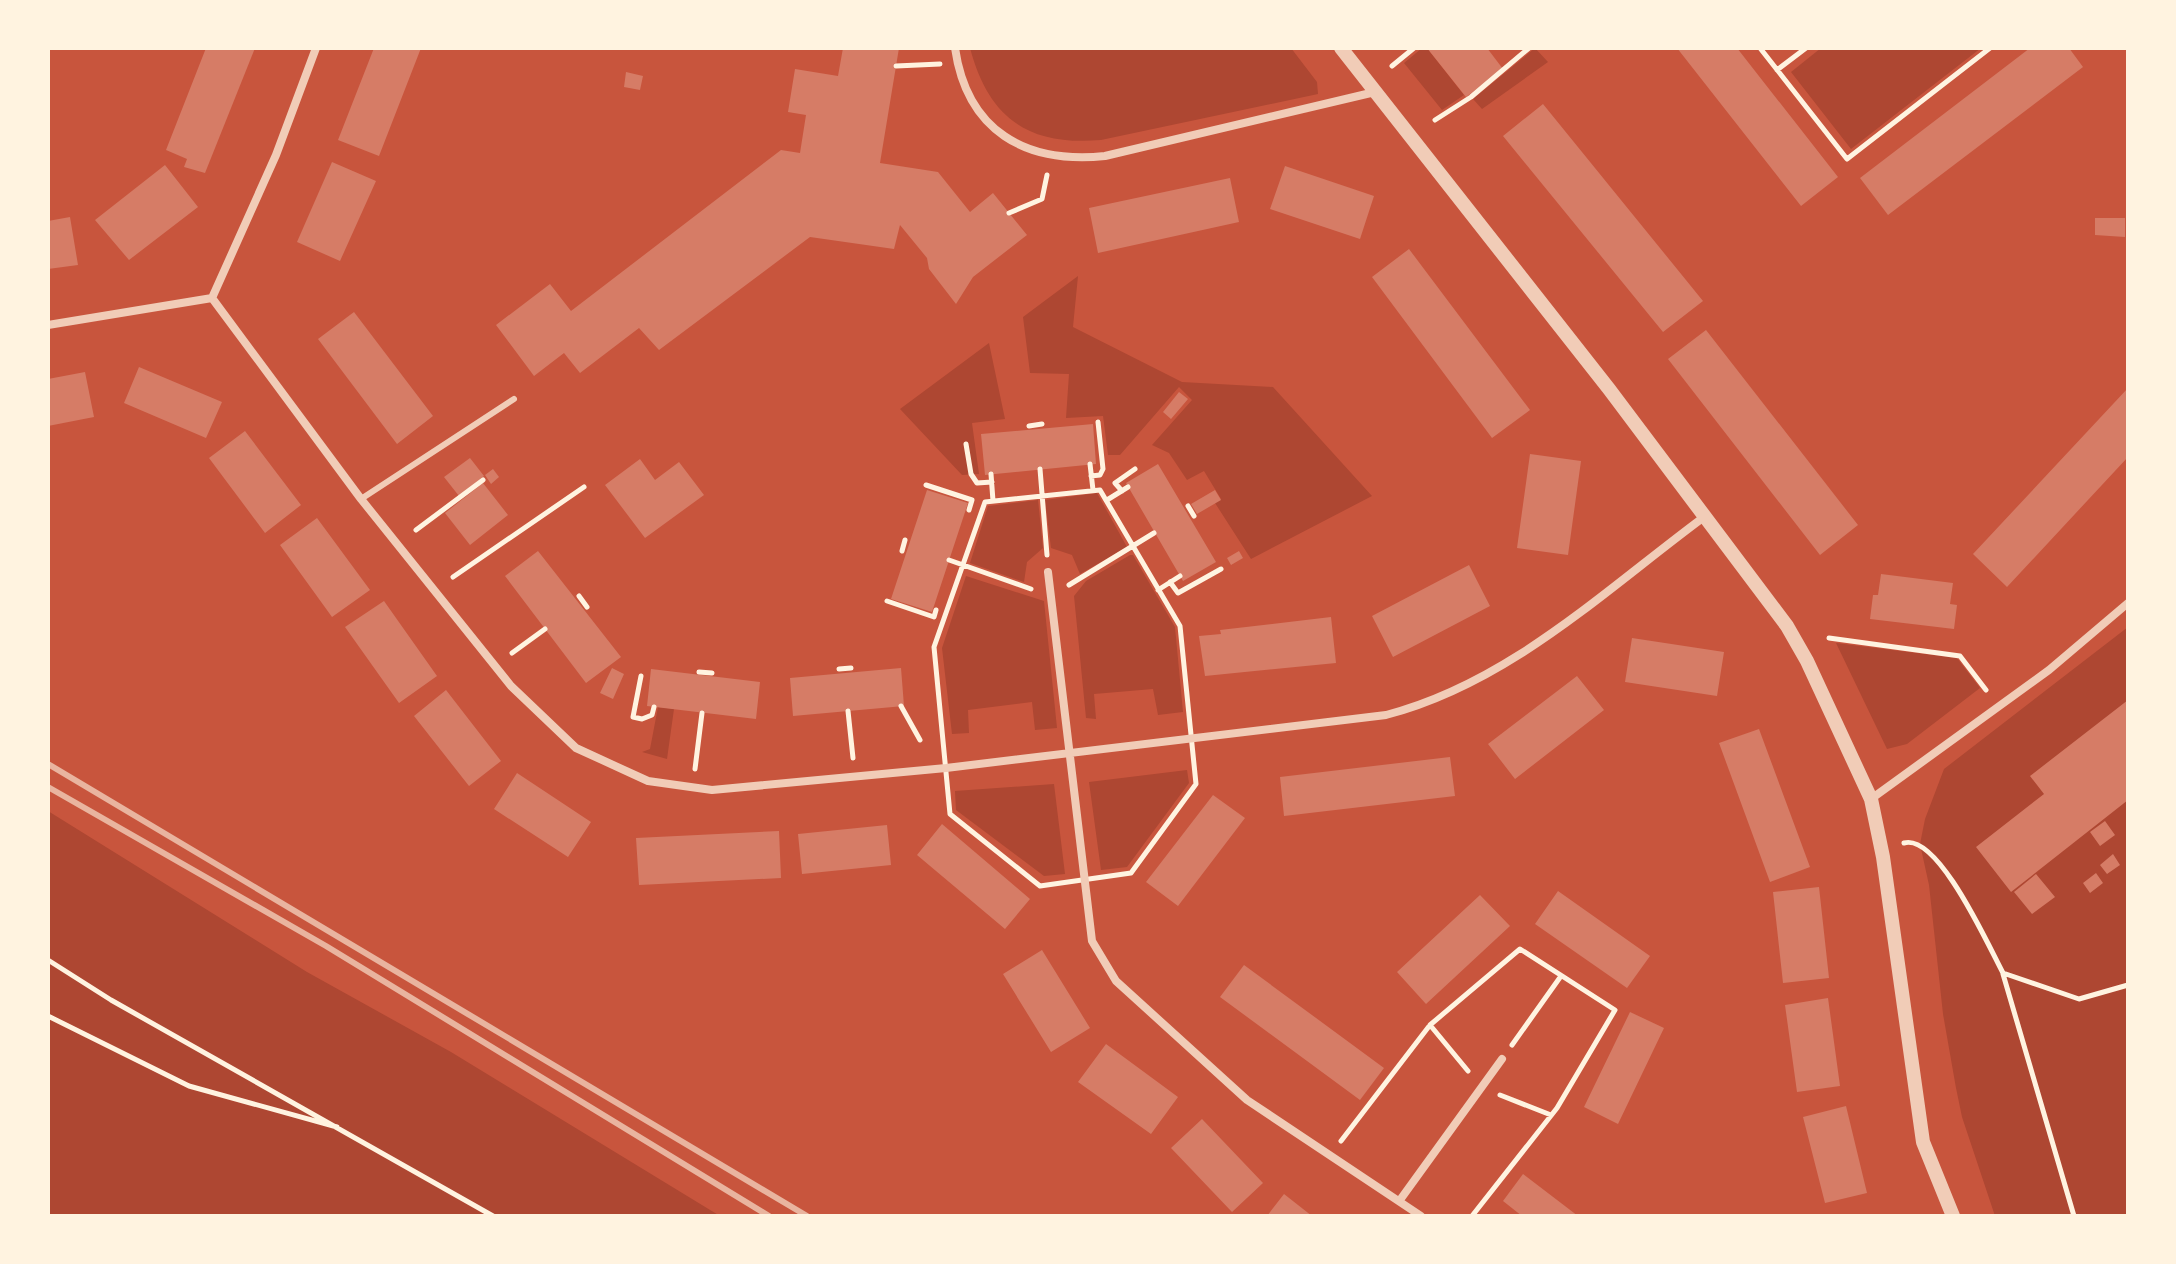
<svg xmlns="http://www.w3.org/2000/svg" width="2176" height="1264" viewBox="0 0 2176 1264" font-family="'Noto Serif',serif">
	<rect width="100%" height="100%" fill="#c8553d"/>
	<path fill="#ae4732" d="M970,48H1291L1317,82L1318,94L1101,140C1029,146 989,119 970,48Z
		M1422,48H1427L1464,95L1442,110L1404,63Z
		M1535,48L1548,62L1482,109L1473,99Z
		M1821,48H1981L1851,149L1791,72Z
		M1078,276L1073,327L1182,382L1273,387L1372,496L1251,559L1215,503L1221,499L1204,471L1187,480L1169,453L1152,445L1192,400L1179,387L1120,455H1108L1103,416L1066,418L1069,374L1030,373L1023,317Z
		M989,343L1005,419L972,423L979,474L962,475L900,409Z
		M1097,493L1127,547L1080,574L1072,555L1051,548L1045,500Z
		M1038,500L1043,548L1027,562L1024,582L970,563L988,506Z
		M1130,555H1133L1175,627L1183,712L1158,715L1153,689L1094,694L1096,719L1086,718L1074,596L1086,581Z
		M966,576L1044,601L1057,728L1035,730L1032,702L968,710L969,733L952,734L942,648Z
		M2128,627V1216H1995L1962,1117L1956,1088L1943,1014L1929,885L1920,844L1925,819L1944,769Z
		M1836,643L1957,658L1980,688L1907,744L1887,749Z
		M658,707L674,709L667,759L642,752L650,749Z
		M1187,770L1189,783L1127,867L1101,870L1089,782Z
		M1054,784L1065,874L1044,876L956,810L955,791Z
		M48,811L307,972L451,1052L720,1216H48Z"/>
	<path fill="#d67c66" d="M206,48H255L205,173L184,167L187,159L166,150Z
		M374,48H421L379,156L338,140Z
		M843,48H899L880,163L938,172L970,212L993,193L1027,235L973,277L956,304L929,269L927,258L900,225L894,249L810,237L659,350L639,328L580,373L564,353L534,376L496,325L550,284L571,311L781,150L800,153L806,115L788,112L795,69L838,76Z
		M1427,48H1487L1503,69L1466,97Z
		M1677,48H1737L1838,177L1801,206Z
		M2030,48H2069L2083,67L1888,215L1860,178Z
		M626,72L643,76L640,90L624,87Z
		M1543,104L1703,301L1663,332L1503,136Z
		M332,162L376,181L340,261L297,242Z
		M165,165L198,207L129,260L95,220Z
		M1285,166L1374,196L1360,239L1270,209Z
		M1230,178L1239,222L1098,253L1089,208Z
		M70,217L78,265L48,269V221Z
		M2095,218H2125V237L2095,235Z
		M1409,249L1530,410L1492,438L1372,277Z
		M354,312L433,416L397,444L318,339Z
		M1706,330L1858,525L1820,555L1668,359Z
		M139,367L222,402L206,438L124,403Z
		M85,372L94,417L48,426V379Z
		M2128,388V457L2007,587L1973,554Z
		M1179,392L1188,399L1171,419L1163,412Z
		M1093,424L1096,464L985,475L981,434Z
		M245,431L301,505L265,533L209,458Z
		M1530,454L1581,461L1568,555L1517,548Z
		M470,458L484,476L459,496L444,477Z
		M640,459L655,480L679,462L704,495L645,538L605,485Z
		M1158,464L1216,562L1183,581L1126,483Z
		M493,469L499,477L491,484L485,475Z
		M483,483L508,515L470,545L445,513Z
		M927,490L968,503L932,612L891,599Z
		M1215,490L1221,500L1197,514L1191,504Z
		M317,518L370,590L332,617L280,545Z
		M538,551L621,657L586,683L505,576Z
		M1239,551L1243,558L1231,565L1227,558Z
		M1469,565L1490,606L1393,657L1372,616Z
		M1881,574L1953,583L1950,604L1957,605L1954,629L1870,619L1873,595H1878Z
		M384,601L437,676L399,703L345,627Z
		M1331,617L1336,663L1205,676L1199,636L1221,634L1220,630Z
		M1632,638L1724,652L1717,696L1625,682Z
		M612,668L624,674L613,699L600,693Z
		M901,668L904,706L793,716L790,678Z
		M651,669L760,682L756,719L647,706Z
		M1577,676L1604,710L1515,779L1488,744Z
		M446,690L501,761L469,786L414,716Z
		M2128,700V800L2011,892L1976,847L2044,794L2030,776Z
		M1759,729L1810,867L1770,882L1719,743Z
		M1450,757L1455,796L1284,816L1280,777Z
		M517,773L591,822L568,857L494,809Z
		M1213,795L1245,818L1178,906L1146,882Z
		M2105,821L2115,835L2100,846L2090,832Z
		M942,824L1030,899L1005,929L917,855Z
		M887,825L891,865L802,874L798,834Z
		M779,831L781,878L639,885L636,838Z
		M2113,854L2120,865L2107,874L2100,865Z
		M2096,873L2103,883L2090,893L2083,883Z
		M2036,874L2055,897L2032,914L2014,892Z
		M1819,887L1829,978L1783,983L1773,892Z
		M1558,891L1650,956L1627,988L1535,924Z
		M1480,895L1510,926L1426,1004L1397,972Z
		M1042,950L1090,1028L1051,1052L1003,974Z
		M1244,965L1384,1068L1360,1100L1220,997Z
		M1828,998L1840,1086L1797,1092L1785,1005Z
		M1630,1012L1664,1028L1618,1124L1584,1107Z
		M1106,1044L1178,1097L1151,1134L1078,1082Z
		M1846,1106L1867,1193L1825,1203L1803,1117Z
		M1202,1119L1263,1183L1232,1212L1171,1148Z
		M1523,1174L1578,1216H1522L1503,1201Z
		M1284,1194L1312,1216H1267Z"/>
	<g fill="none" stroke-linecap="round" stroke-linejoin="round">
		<path stroke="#fff3e0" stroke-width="5" d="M1760,48L1847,159L1990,48
			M896,66L940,64
			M1392,66L1414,48
			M1777,70L1806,48
			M1435,120L1471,97L1529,48
			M1009,213L1042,199L1047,175
			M1029,426L1042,424
			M966,444L971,474L977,483L992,482
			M1090,464L1093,490
			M1040,469L1047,555
			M991,474L993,501
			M1091,476L1100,475L1103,469L1098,422
			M926,485L972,500L969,510
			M1100,490L1180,626L1196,784L1131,873L1040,886L950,814L934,647L985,502Z
			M1122,491L1115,483L1135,469
			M1107,500L1128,487
			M1188,506L1194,516
			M416,530L483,480
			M902,551L905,540
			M949,560L1031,589
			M453,577L584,487
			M1170,582L1178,593L1221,569
			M1069,585L1154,533
			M1158,590L1180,576
			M579,596L587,607
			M887,601L934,617L936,610
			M1829,638L1960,656L1986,690
			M512,653L545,629
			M839,669L851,668
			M699,672L712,673
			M641,676L633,717L642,719L652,715L654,707
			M901,706L920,740
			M848,711L853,758
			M695,769L702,713
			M1904,843C1938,833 1988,945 2003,973L2079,999L2128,985
			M48,960L111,1000L493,1216
			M2003,974L2074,1216
			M48,1016L189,1086L337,1127
			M1430,1025L1468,1071
			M1512,1045L1561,976
			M1500,1095L1551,1115
			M1341,1141L1430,1025L1520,949L1615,1010L1557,1108L1472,1216"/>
		<path stroke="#f1ccb7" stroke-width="6" d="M361,499L514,399"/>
		<path stroke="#f1ccb7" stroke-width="8" d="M316,48L276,155L212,298L361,499L511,686L576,748L648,781L712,790L946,768L1386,715C1509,683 1604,591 1704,517
			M955,48C967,131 1025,164 1105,156L1375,92
			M48,325L212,298
			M1048,572L1092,941L1116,981L1247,1100L1421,1216
			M1871,799L2049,670L2128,603
			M1400,1200L1502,1059"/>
		<path stroke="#f1ccb7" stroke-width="14" d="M1341,48L1609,389L1787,626L1807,661L1871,799L1883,857L1923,1142L1953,1216"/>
		<path stroke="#e9b49f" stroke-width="6" d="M48,764L807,1216
			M48,787L326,946L769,1216"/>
	</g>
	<rect width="2176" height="1264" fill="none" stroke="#fff3e0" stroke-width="100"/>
</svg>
